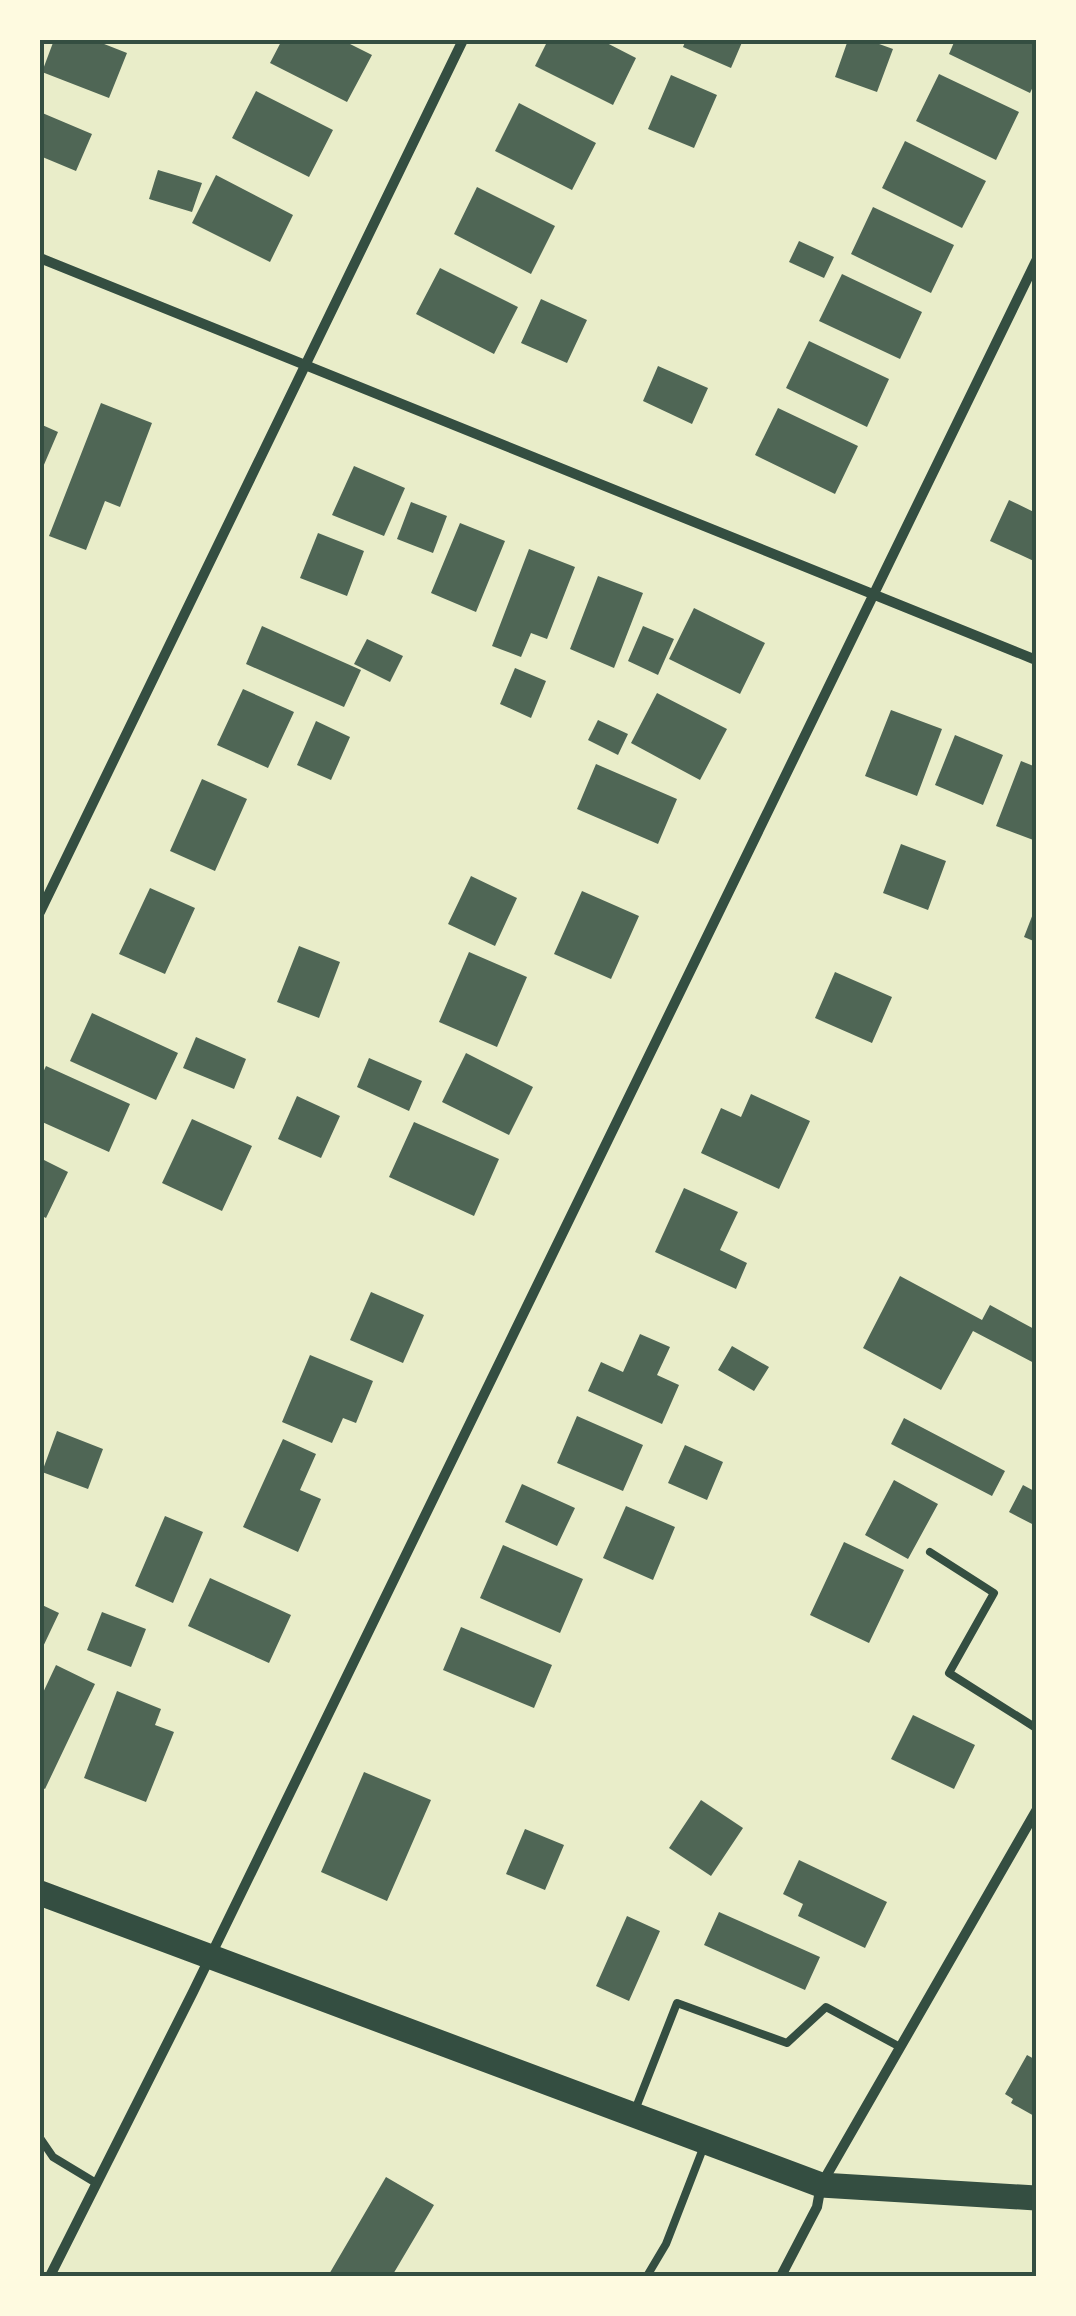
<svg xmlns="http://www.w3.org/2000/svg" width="1076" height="2316" viewBox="0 0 1076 2316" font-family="'Nunito Sans',sans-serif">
	<rect width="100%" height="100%" fill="#e9edc9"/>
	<path fill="#4f6655" d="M54,40H94L127,53L109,98L42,72Z
		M282,40H342L372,55L347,102L270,63Z
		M548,40H601L636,58L613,105L535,66Z
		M686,40H743L731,68L683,47Z
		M848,40H868L893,49L877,92L835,77Z
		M955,40H1036V80L1030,93L949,54Z
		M939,74L1019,112L996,160L916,121Z
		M671,75L717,95L694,148L648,129Z
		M256,91L333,130L309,177L232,138Z
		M519,103L596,143L572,190L495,151Z
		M40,112L92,134L76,171L40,156Z
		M905,141L986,181L962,228L882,188Z
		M158,170L202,183L192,212L149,199Z
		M216,175L293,215L270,262L192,223Z
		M477,187L555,226L531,274L454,234Z
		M873,207L954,245L931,293L851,254Z
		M799,241L834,257L824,278L789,262Z
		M440,268L518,307L494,354L416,314Z
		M842,274L922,312L900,359L819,321Z
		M541,299L587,320L567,363L521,343Z
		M809,341L889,379L867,427L786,388Z
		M658,366L708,388L692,424L643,401Z
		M101,403L152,423L120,507L105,501L86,550L49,536Z
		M778,408L858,446L835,494L755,455Z
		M40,424L58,432L40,474Z
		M354,466L405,488L384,536L332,515Z
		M1009,500L1036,513V562L990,541Z
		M411,502L447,516L433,553L397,539Z
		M460,523L505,541L476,612L431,593Z
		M318,533L364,551L347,596L300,578Z
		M529,549L575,567L547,639L531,633L521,657L492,646Z
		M598,576L643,593L614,668L570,649Z
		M694,608L765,643L740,694L669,659Z
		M262,626L361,670L344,707L246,664Z
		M643,626L674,639L658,675L628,661Z
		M367,639L403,656L390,682L354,664Z
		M515,668L546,681L531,718L500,704Z
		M243,689L294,712L268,768L217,745Z
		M657,693L727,729L700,780L631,743Z
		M891,710L942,729L917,796L865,776Z
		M598,720L628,734L618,755L588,740Z
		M316,721L350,737L331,780L297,765Z
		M955,735L1003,755L983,805L935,785Z
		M1021,761L1036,767V841L996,826Z
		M596,764L677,799L658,844L577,809Z
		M202,779L247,799L215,871L170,851Z
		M901,844L946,861L928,910L883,893Z
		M471,876L517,898L495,946L448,924Z
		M150,888L195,908L165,974L119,954Z
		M582,891L639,916L611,979L554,954Z
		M1036,906V942L1024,937Z
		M299,946L340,962L319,1018L277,1002Z
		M469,952L527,977L497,1047L439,1022Z
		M835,972L892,997L872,1043L815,1018Z
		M92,1013L178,1053L156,1100L70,1061Z
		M196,1037L246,1059L234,1089L183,1068Z
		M466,1053L533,1087L509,1135L442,1102Z
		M369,1058L422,1081L409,1111L357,1087Z
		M46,1066L130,1104L109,1152L40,1121V1079Z
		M751,1094L810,1121L779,1189L701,1153L721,1108L741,1117Z
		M297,1096L340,1116L321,1158L278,1139Z
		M192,1119L252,1146L222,1211L162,1183Z
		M414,1122L499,1159L474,1216L389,1177Z
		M40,1158L68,1172L46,1218L40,1215Z
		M684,1188L738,1212L720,1250L747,1263L736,1289L655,1252Z
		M900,1276L982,1320L990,1305L1036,1330V1364L973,1331L941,1390L863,1348Z
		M371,1292L424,1315L403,1363L350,1340Z
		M640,1334L670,1347L657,1375L679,1385L662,1424L588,1391L601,1362L623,1372Z
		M732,1346L769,1367L754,1391L718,1370Z
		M310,1355L373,1381L356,1423L343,1418L332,1443L282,1422Z
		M577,1416L643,1445L623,1491L557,1463Z
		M904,1418L1005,1471L992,1496L891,1444Z
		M57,1431L103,1449L88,1489L42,1472Z
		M283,1439L316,1454L300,1490L321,1499L298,1552L243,1527Z
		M685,1445L723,1462L707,1500L668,1483Z
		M894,1480L938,1504L908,1559L865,1535Z
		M522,1484L575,1508L557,1546L505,1522Z
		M1023,1485L1036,1492V1526L1009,1512Z
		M626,1506L675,1527L653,1580L603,1558Z
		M165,1516L203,1532L173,1603L135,1586Z
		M844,1542L904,1570L869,1643L810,1615Z
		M503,1545L583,1579L560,1633L480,1598Z
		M210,1578L291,1615L269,1663L188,1626Z
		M40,1604L59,1613L40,1653Z
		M102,1612L146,1629L131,1667L87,1650Z
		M461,1627L552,1665L534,1708L443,1670Z
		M56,1665L95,1684L45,1789L40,1786V1699Z
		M117,1691L161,1709L155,1725L174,1732L146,1802L84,1778Z
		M913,1715L975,1745L954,1789L891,1759Z
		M364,1772L431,1800L387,1901L321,1872Z
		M701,1800L743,1828L711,1876L669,1848Z
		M525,1829L564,1845L545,1890L506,1874Z
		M799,1860L887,1902L865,1948L798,1916L803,1904L783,1894Z
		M719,1912L820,1957L805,1990L704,1945Z
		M627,1916L660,1931L629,2001L596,1986Z
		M1027,2055L1036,2060V2117L1011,2103L1013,2099L1005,2094Z
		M386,2177L434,2205L392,2276H328Z"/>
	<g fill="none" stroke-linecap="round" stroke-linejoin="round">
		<path stroke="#344e41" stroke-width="8" d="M930,1552L994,1593L949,1673L1036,1728
			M635,2110L677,2003L787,2043L826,2007L900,2047
			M40,2138L53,2157L96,2183
			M647,2276L666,2244L704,2146"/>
		<path stroke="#344e41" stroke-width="10" d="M40,258L1036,660
			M40,912L463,40
			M50,2276L193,1992L1036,261
			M781,2276L817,2207L821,2185L1036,1811"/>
		<path stroke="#344e41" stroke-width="25" d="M40,1893L821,2185L1036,2198"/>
	</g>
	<rect width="1076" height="2316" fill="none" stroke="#fefae0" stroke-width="85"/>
	<rect x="42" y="42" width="992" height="2232" fill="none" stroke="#344e41" stroke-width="4"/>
</svg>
